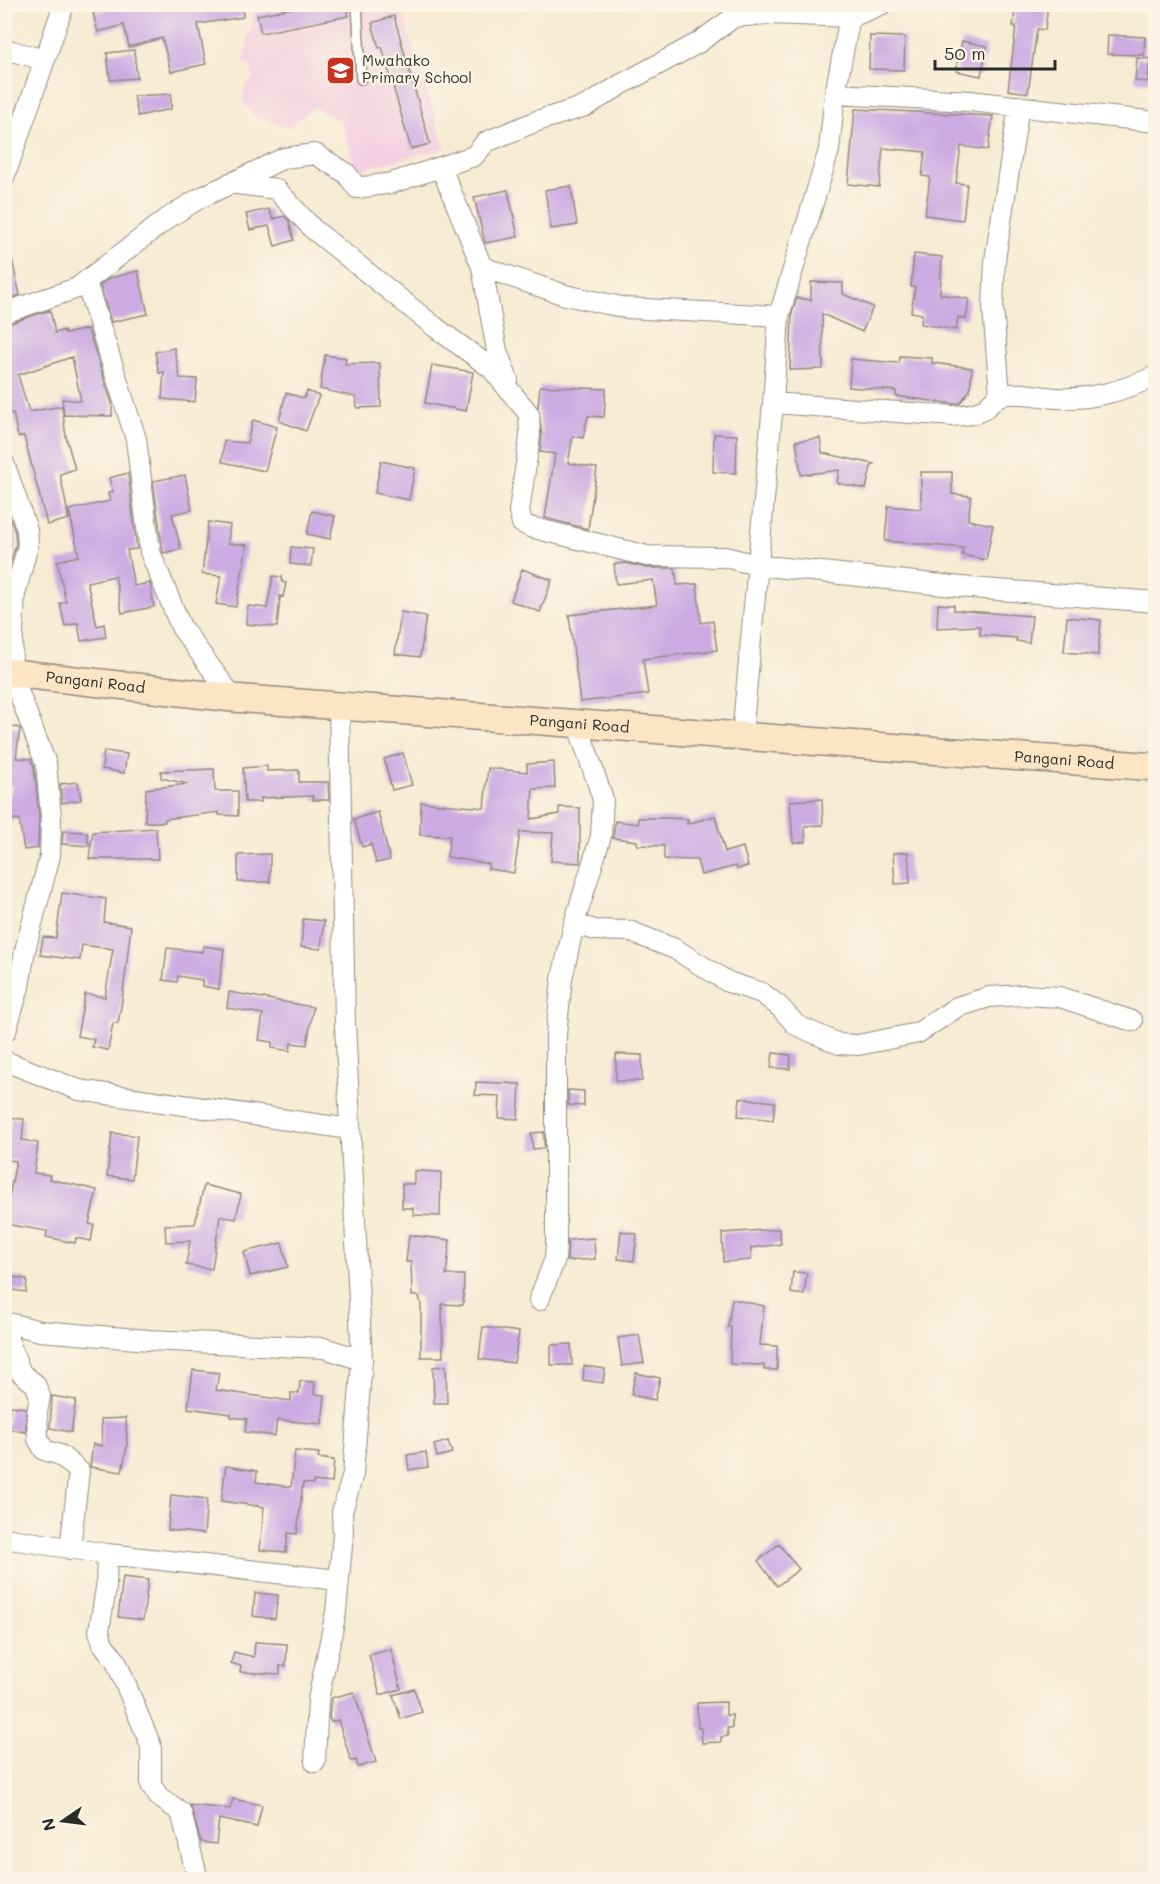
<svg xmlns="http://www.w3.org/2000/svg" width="1160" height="1884" viewBox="0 0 1160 1884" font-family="Mali,sans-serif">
	<rect width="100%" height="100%" fill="#fcf5e5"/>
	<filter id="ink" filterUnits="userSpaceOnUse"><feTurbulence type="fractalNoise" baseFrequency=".0167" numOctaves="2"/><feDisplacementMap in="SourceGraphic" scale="12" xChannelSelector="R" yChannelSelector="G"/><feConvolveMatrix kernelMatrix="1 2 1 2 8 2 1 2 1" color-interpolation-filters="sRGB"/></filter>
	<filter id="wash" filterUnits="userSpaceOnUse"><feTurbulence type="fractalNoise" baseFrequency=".008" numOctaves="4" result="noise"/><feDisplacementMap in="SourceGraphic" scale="24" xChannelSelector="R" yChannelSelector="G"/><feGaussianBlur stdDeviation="1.35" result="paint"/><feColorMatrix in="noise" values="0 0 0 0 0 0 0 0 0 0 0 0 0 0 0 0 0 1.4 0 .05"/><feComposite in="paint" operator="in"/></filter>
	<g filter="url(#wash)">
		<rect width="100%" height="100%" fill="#f7ebd3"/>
		<path fill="#f3cfe0" d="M251,5H400L445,148L357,170L341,122L314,107L288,128L253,115L243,101L244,87L253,79L250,66L243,62L254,14Z"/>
		<g id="blocks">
			<path fill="#ccabe3" d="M126,4H243V17L198,24L206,64L171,72L162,38L129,47L124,25L98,32L93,13Z
				M312,4H346L349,16L261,33L257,15Z
				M1016,4H1048L1045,30L1037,29L1028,93L1008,90L1016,26H1013Z
				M394,16L430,144L411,149L382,47L379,48L372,23Z
				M1108,35L1145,37L1144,55L1107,54Z
				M870,36L905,37L904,70L869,69Z
				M962,41L987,46L981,76L956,71Z
				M134,50L137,78L110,80L107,53Z
				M1137,58L1150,59L1148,82L1135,81Z
				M171,94V109L138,116L134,96Z
				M855,109L993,116L988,150L961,146L956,183L967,184L963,220L925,215L930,177L922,176L925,152L883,148L879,187L848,184Z
				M571,186L577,225L551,229L545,190Z
				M508,190L518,237L485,243L474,197Z
				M269,209L273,219L284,216L289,221L294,240L275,246L269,226L250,230L246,214Z
				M10,251L20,295L4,300V252Z
				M914,254L942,257L940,294L969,299L966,319L958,317L956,330L921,324L922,314L911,312L915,287H911Z
				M138,271L148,314L111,322L100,285L110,278Z
				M811,282L843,283V294L873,307L862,332L822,314L823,369L790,370L792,313L797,298L811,300Z
				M50,310L55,333L64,330L65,334L88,329L112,403V416L64,415L62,399L81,401L72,357L18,375L29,412L62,406L66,437L75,469L60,474L69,519L47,525L24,436L18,437L13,413L8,414L4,401V325Z
				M174,348L180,378L197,379L195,402L162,399L164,372L159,373L155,352Z
				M325,355L346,358L345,364L380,363L381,407L357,408L356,397L320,389Z
				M900,356L932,358V363L972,368L970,390L960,403L953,404L896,396V391L849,387L851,359L899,363Z
				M432,365L473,372L466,411L425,403Z
				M540,386L606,389L604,417L588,416L583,438L573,436L568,463L597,468L588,529L545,518L555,454L540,452L542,435L538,407Z
				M307,391L319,396L306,431L279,421L286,393L304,398Z
				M253,420L277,427L265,471L222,462L224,441L247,443Z
				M714,434L737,435L736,473L713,472Z
				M820,438L822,453L874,464L871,467L866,489L837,483L839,470L801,475L796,441Z
				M381,461L415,468L409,500L375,493Z
				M921,472H952V494L971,496L968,520L993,525L986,560L962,555L963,548L885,541L888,506L921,509Z
				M128,473L137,549L127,550L134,586L150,583L154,607L122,613L115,576L87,582L97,626L104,624L106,637L81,641L78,623L65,626L60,603L66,602L57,561L79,556L69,510L110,501L108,493L113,492L109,478Z
				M185,475L192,510L172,514L181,549L163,553L153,481Z
				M4,510H7L15,532L16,544L4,585V555H8Z
				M312,511L335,516L330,539L307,534Z
				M208,522L230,525L228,543L247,545L236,607L216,604L221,576L202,574Z
				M291,547L313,549L311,566L290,564Z
				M626,563L647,568H675L677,585L697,584L701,623L713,621L717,650L643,659L648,694L580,702L569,615L657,605L653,580L616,584L614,564Z
				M522,569L552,580L540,612L511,601Z
				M273,576L282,577V582L286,583L283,597L280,596L277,627L246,624L248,606L267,608Z
				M938,604L954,605V610L1032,616L1029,643L1016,641L1017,638L980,635V626L937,628Z
				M401,612L426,616L420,657L395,654Z
				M1067,617L1101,620L1098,655L1064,652Z
				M4,726L20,728L16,758L31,759L34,767L39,817L38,848L24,850L19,819L4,820V807L7,806L12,786L4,785Z
				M104,751L127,754L124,773L102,769Z
				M403,753L412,785L392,790L384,759Z
				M554,762L555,788L533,789L531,819L559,814V807L580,808V863L551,861L553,833L520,832L514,873L488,869L489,864L447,857L450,836L420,835L421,802L484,808L488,768L527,772V764Z
				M267,766V771L299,770V782H328L329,800H313V796L261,798V802H245L243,768Z
				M214,769L215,791H238V816L219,815V812L165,819V822H145L146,789L188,784L161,778V771Z
				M78,782L81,800L62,803L60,784Z
				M822,799L823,825L805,826L806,842L793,843L790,801Z
				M378,812L390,860L376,863L371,844L362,847L354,819Z
				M715,816L725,852L743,847L748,866L737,869L736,866L701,875L697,860L664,859V846L637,845V841L613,838L615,821L638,824V818H666L688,819L687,824Z
				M156,828L158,859H89L93,832Z
				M63,831L87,832L89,846L62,844Z
				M908,852L910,883L895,884L893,853Z
				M270,854V882H238V855Z
				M62,893L106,899L104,922L131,926L122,1001L118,1023H113L108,1050L92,1047L94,1039L77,1036L85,994L105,997L113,949L82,945L80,960L40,955L43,937L56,938Z
				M303,919L324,921L321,949L301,947Z
				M203,946L224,949L219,989L202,986V980L178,976L177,982L163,980L167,948L202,952Z
				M229,992L313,1007L307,1045L291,1043L290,1051L272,1048V1042L259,1040L263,1014L227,1008Z
				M773,1053L791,1055L790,1069L771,1068Z
				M616,1054L642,1055V1081H616Z
				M476,1082L520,1084L518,1119L499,1118L500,1096L475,1095Z
				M568,1090L584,1091V1106L568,1105Z
				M740,1098L775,1102L773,1120L738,1116Z
				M11,1118L24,1119L22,1140L38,1143L34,1173L50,1175L49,1179L97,1190L89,1224L94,1225L91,1241L76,1238L75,1243L46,1237L47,1231L4,1224V1196L9,1197L16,1161L6,1160Z
				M544,1132V1148L533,1149L531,1133Z
				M112,1133L137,1136L132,1179L107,1176Z
				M414,1171L441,1172L440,1216L413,1215V1208H402V1184H414Z
				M204,1185L241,1194L236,1219L220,1216L212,1269L186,1265L190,1241L166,1242L165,1225L195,1224Z
				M779,1229L781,1244L751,1248V1260L723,1262L722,1233Z
				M621,1231L637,1234L634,1261L618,1259Z
				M409,1235L450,1240L446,1275H464L463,1305L442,1304L443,1357H421V1304L419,1296H412L411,1262H406Z
				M594,1238L595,1259L567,1261L568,1240Z
				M282,1243L288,1267L250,1276L244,1252Z
				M793,1272L807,1273L804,1295L791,1293Z
				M4,1276L27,1279L26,1292L4,1289Z
				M732,1299L764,1306L760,1345L777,1346V1370H764V1365L730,1364L731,1327H728Z
				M483,1327L519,1332L514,1363L479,1359Z
				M639,1335L644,1363L622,1366L618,1338Z
				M571,1344L572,1365H551V1345Z
				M446,1366L447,1403H434L433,1367Z
				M584,1366L605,1369L603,1383L583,1380Z
				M193,1370L219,1373L216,1390L291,1401V1393H299L300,1381L315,1382L314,1394L325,1395L322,1424L277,1420L275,1436L245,1432L247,1419L231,1417V1414L188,1408Z
				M636,1373L660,1378L655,1400L631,1395Z
				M52,1396L76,1400L71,1432L50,1428Z
				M10,1406L26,1408V1432L7,1429Z
				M126,1418L127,1446L122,1472L90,1467L93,1444L102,1446L101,1419Z
				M448,1441L452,1453L437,1457L434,1445Z
				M295,1451L319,1453L318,1458L334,1460L332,1483L313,1481V1484L303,1483L297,1534L288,1533L286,1552L260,1550L264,1507L221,1501L226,1466L257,1471L256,1482L291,1487Z
				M426,1452L428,1467L409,1470L407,1455Z
				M171,1495L207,1499L204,1534L168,1530Z
				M779,1544L799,1569L777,1586L758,1561Z
				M123,1577L148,1580L143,1620L118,1617Z
				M255,1593L278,1595L275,1619L253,1616Z
				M255,1642L287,1644L286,1666H280V1674L240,1672L241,1666L231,1663L234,1652L254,1657Z
				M391,1649L401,1689L380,1695L369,1655Z
				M414,1689L422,1712L401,1719L393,1695Z
				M354,1692L376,1762L358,1767L356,1760L351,1761L338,1720L331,1722L329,1717L331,1698Z
				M726,1702V1715H732V1728H727L728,1736L721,1737V1742L702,1743L701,1728H698L697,1703Z
				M233,1799L262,1805L257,1827L219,1819L216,1844L201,1842L190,1805L230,1809Z"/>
		</g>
	</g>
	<g filter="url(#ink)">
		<use href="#blocks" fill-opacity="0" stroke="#918b7f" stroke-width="1.5"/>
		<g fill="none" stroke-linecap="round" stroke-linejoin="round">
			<defs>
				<path id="service" d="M357,4L361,79"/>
				<path id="minor" d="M4,49L45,60
					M835,94L970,101L1156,122
					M441,167L482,267L497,351L508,380
					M4,178L64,4
					M230,183L276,189L313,229L435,327L491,368L529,414L530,436L519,511L522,523L530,527L647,556L725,557L757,565L971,588L1156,602
					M482,267L565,295L626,308L779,316
					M86,282L136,439L150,552L181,627L233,698
					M4,313L77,288L168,218L198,199L284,158L315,154L346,173L357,188L392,183L474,156L486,142L537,121L586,106L622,84L698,43L734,17L768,14L851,17L882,4
					M1000,395L993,308L995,260L1019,106
					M773,403L953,416C964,415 975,415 984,409C990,405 995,396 1002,395C1020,391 1039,397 1057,398C1093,400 1124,390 1156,376
					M4,463L27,530L28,545L15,594L11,672L46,764L51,817L50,856L25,950L19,987L6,1031
					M339,706L345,1024L362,1360
					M742,736L773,403L779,316L829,150L835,94L852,6
					M574,924L595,930L629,931L675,949L728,982L762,993L780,1007L796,1025L839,1044L858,1045L918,1033L957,1007L989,997L1023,995L1060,997L1132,1021
					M7,1062L79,1090L350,1129
					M539,1300L555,1259L556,1244V1035L562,979L574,924L601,836L603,799L577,723
					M4,1322L40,1331L149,1340L324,1348L362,1360L353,1474L342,1512L343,1534L336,1612L318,1700L315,1762
					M4,1329L21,1373L35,1384L40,1396L37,1413L38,1439L44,1450L60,1455L79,1471L70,1549
					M4,1538L107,1554L338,1580
					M107,1554L106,1588L99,1631L103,1644L116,1661L151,1746V1785L159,1797L181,1812L198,1880"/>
				<g id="secondary">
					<path id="s1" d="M4,672L233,698L1156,767"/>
				</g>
			</defs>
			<use href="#service" stroke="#918b7f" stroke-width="12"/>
			<use href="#minor" stroke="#918b7f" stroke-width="22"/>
			<use href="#secondary" stroke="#918b7f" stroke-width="30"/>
			<use href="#service" stroke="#fff" stroke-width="9"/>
			<use href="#minor" stroke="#fff" stroke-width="20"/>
			<use href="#secondary" stroke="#fce5c4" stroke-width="27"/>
		</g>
	</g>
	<defs>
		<symbol id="school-square" viewBox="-11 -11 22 22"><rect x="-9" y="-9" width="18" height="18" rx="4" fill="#c8321e" stroke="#fcf5e5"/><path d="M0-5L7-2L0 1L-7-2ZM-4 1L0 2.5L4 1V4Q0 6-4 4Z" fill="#fff"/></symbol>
	</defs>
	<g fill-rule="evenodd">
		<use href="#school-square" x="324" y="54" width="33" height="33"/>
	</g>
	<g text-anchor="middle" stroke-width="4.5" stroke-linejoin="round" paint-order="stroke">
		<g font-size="15" fill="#2b2b2b" stroke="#fcf5e5" text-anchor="start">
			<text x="362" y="66">Mwahako<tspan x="362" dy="17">Primary School</tspan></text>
		</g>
		<g font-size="15" fill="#2b2b2b" stroke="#fcf5e5">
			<text dy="5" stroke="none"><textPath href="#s1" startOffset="92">Pangani Road</textPath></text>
			<text dy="5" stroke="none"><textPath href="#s1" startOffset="578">Pangani Road</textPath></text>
			<text dy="5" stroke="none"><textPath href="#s1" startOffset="1064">Pangani Road</textPath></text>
		</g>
	</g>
	<rect width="1160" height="1884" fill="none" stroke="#fcf5e5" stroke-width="24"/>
	<g transform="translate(63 1821) rotate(256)" stroke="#fcf5e5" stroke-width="4.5" paint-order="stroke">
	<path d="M0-4.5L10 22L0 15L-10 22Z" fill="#2b2b2b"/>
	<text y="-9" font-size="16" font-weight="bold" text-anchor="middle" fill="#2b2b2b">N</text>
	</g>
	<path d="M935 60v9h120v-9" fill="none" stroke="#2b2b2b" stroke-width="3"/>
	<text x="944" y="60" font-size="18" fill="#2b2b2b" stroke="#fcf5e5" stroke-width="4.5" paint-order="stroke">50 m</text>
</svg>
